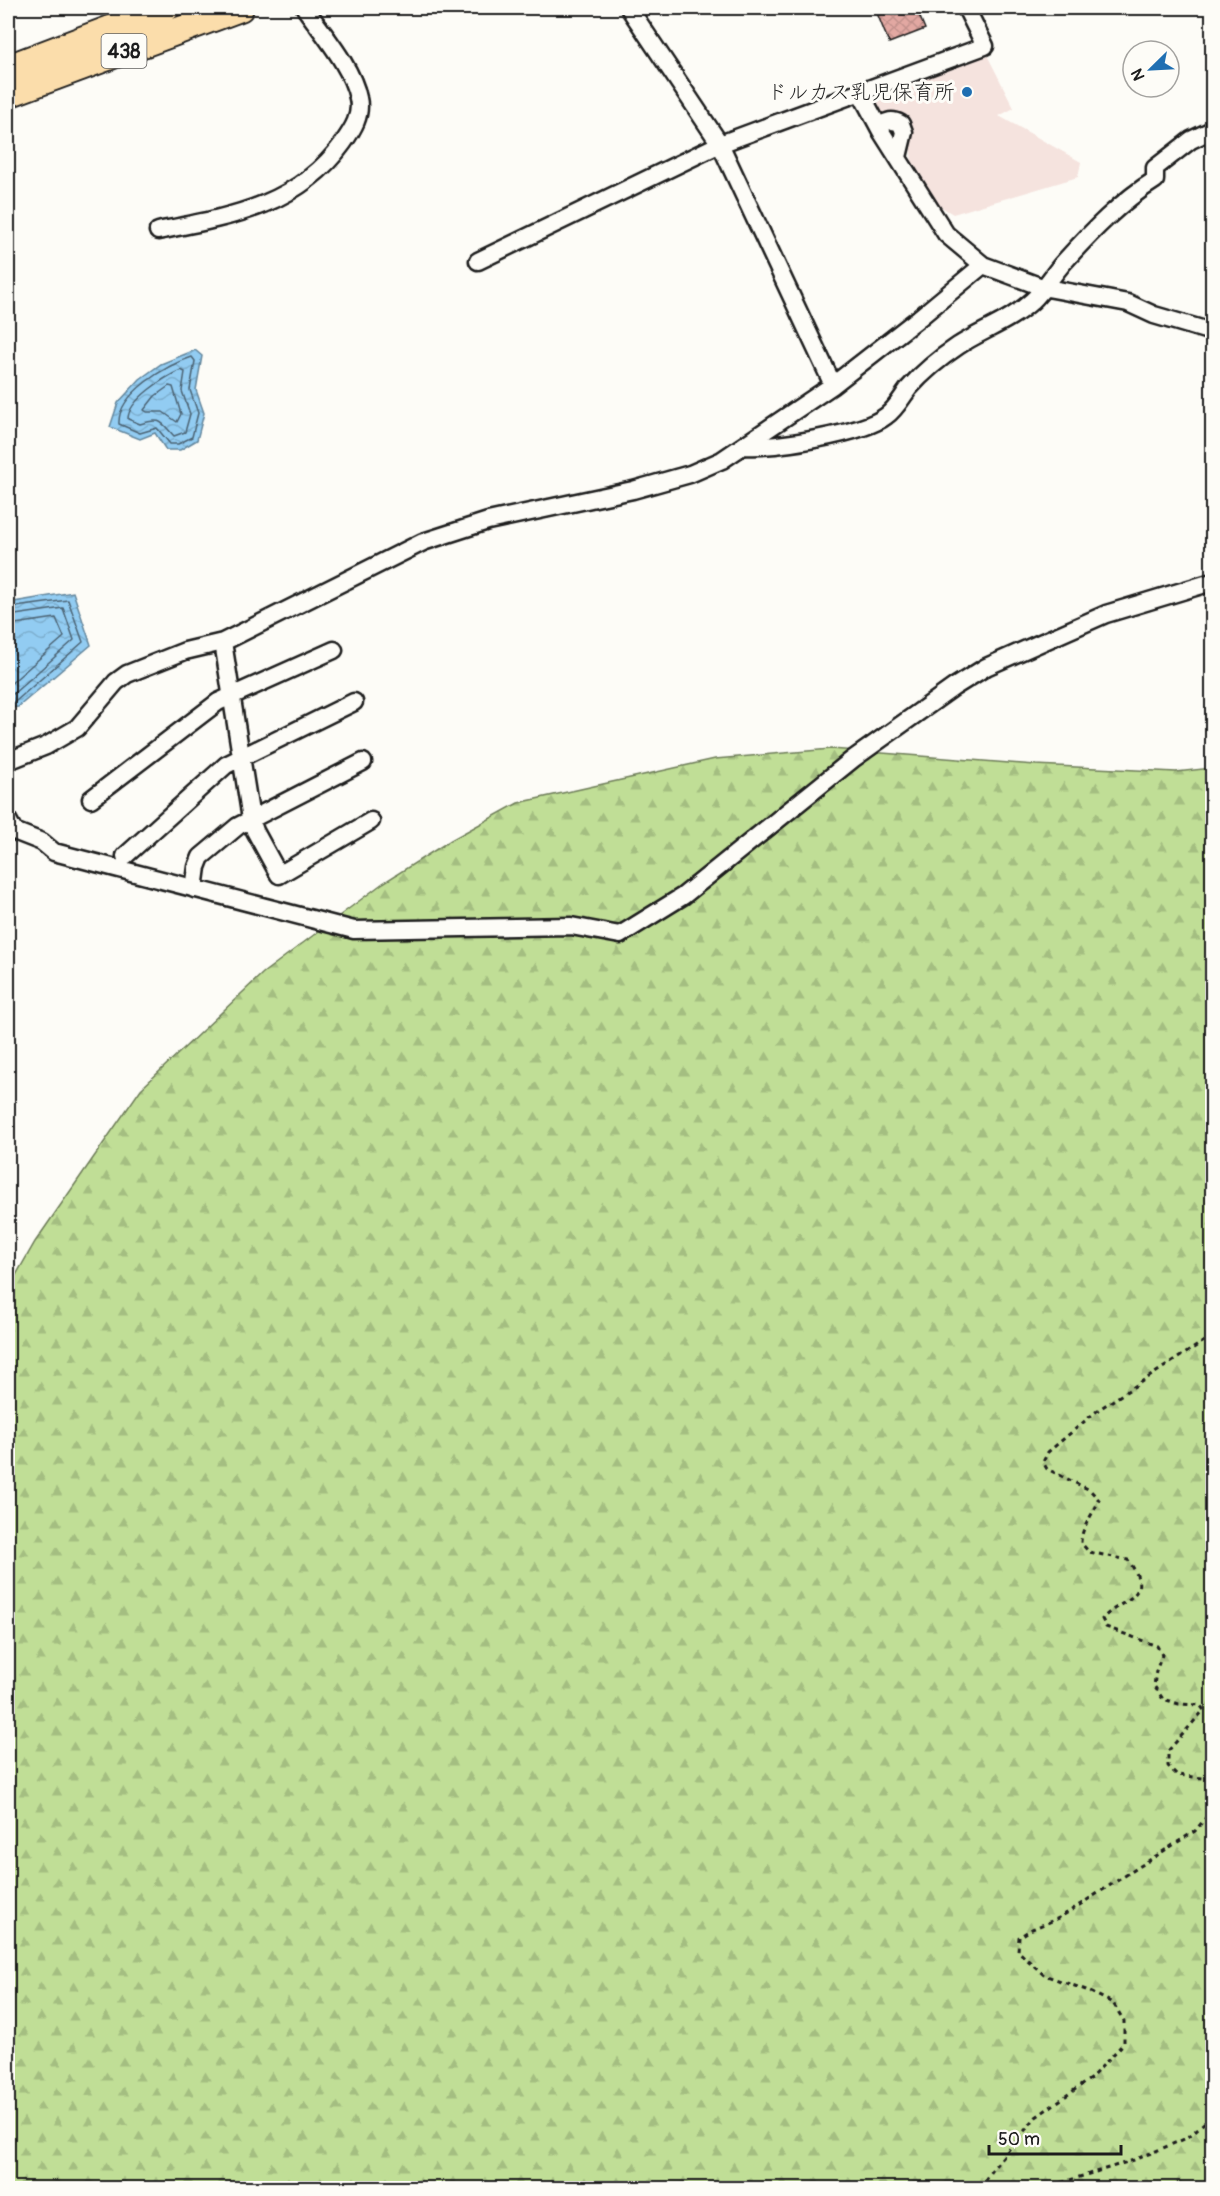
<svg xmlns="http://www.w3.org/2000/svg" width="1220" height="2196" viewBox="0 0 1220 2196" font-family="Pangolin,'Klee One',sans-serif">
	<defs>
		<pattern id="forest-firs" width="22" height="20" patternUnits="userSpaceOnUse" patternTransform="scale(1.5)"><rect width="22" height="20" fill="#c0de96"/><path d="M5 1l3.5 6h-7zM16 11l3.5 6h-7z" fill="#a4be81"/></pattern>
		<pattern id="water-waves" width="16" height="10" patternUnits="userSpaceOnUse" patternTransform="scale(1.5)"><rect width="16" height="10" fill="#92ccf2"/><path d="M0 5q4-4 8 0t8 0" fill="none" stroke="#7dafcf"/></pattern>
		<pattern id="building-cross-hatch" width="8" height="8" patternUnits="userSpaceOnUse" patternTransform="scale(1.5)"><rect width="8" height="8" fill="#e2a8a2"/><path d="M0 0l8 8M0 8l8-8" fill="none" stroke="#c1908b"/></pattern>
	</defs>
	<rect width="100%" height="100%" fill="#fdfcf7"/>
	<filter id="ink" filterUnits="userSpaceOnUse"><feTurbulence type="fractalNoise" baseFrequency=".0167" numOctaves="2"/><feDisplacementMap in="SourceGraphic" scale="12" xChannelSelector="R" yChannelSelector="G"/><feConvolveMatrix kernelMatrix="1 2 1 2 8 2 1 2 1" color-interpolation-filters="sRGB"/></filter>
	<g filter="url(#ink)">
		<path fill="#f5e3de" d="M986,53L1014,108L999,116L1081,162L1078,177L953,214L933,202L912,162L908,125L902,116L892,113L882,118L870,97Z"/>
		<path fill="url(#forest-firs)" stroke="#6e7d59" stroke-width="1.5" d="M831,749L1036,765L1176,772L1212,768V2188H8V1289L35,1242L141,1089L263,973L383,883L451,840L518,803L715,759Z"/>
		<path fill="url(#water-waves)" stroke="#63869c" stroke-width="1.5" d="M195,350L202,356L196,390L204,413L197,440L180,450H166L155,433L140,439L110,427L118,403L140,379L161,364Z
			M73,592L91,645L18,707L8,708V603Z"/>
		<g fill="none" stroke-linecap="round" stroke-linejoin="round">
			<path stroke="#4b6272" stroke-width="1.5" d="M192,357L195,361L190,390L198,413L192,437L178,444H170L157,428L140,433L119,424C117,394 167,365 192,357Z
				M181,370L185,372L182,391L190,414L185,432L174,436C161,422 162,417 140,424L128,419C128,400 165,377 181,370Z
				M169,386L173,387L181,414L177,422L163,412H147L144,410L155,396Z
				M8,608L68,600L83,642L16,701L8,702
				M8,616L63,608L74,640L13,694L8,695
				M8,625L56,618L64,637L8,686"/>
		</g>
		<path fill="url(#building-cross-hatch)" stroke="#1c1c1c" stroke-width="1.5" d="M875,8H916L925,29L889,43Z"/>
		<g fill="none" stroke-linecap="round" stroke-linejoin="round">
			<defs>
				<path id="minor" d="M629,8L720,144L833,385
					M860,92L882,133L946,234L983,265
					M879,126C888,121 892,119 901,124L904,132L898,157
					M158,231C229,217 298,206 343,143C353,129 362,115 358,98C352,67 323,34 305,8
					M478,261L720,144L985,46L966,8
					M745,446C775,448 863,434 886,416C896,409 902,397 909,388C923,372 940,358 958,346C982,330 1009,322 1032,301C1042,292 1054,273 1064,262C1091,232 1121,201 1155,180V168L1191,140L1212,130
					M223,642L251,819L255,831L279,875L371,821
					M8,761L46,746L77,728L116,682L127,674L185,651L223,642L423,542L488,521L633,490L690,474L722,460L833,385L919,318L983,265L1042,287L1128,303L1154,315L1212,332
					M91,799L218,702L334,650
					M8,820L14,831L42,842L54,852L354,930L571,926L620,935L683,896L853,759L954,687L986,667L1106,614L1212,582
					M125,856L226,765L354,702
					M194,889L197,867L201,857L238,826L363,762"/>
				<path id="highway" d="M8,68L166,8
					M8,94L240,8"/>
			</defs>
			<use href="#minor" stroke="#1c1c1c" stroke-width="21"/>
			<use href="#highway" stroke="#1c1c1c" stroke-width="30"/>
			<path stroke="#1c1c1c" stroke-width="3" stroke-dasharray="4.5 4.5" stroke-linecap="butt" d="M1212,1336L1098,1410L1048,1452L1043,1462L1047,1469L1090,1490L1099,1500C1093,1515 1081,1527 1081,1543L1089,1552L1128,1560C1156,1598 1123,1597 1102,1619L1106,1627L1157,1646L1162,1655L1156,1671L1154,1686L1163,1699L1179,1704L1200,1705L1204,1710L1168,1751V1766L1177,1775L1212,1779
				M980,2188L991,2171L1036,2117L1090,2079L1124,2043V2021L1113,2003L1086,1990L1044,1975L1018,1951L1019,1937L1032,1929L1059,1918L1195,1831L1212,1810
				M1044,2188L1134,2160L1187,2138L1212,2116"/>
			<use href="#minor" stroke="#fdfcf7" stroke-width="16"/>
			<use href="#highway" stroke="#fbddab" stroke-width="26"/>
		</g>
	</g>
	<circle fill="#1f6fb2" stroke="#fdfcf7" stroke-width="2" cx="967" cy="92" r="6"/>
	<g text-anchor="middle" stroke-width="6" stroke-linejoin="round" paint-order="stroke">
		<rect fill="#fdfcf7" stroke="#605f5e" stroke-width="1.5" x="101.5" y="34" width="45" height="34" rx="4.5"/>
		<g font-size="20" font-weight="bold" fill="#1c1c1c">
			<text x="124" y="58">438</text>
		</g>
		<g font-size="21" fill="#1c1c1c" stroke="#fdfcf7" text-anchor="end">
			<text x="955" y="99">ドルカス乳児保育所</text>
		</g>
	</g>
	<rect width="1220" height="2196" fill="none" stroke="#fdfcf7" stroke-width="30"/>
	<rect x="15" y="15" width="1190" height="2166" fill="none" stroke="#1c1c1c" stroke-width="2" filter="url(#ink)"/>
	<g transform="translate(1151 69) rotate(246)"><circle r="28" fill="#fdfcf7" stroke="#a3a29f" stroke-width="1.5"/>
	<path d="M0-4.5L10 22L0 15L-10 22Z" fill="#1f6fb2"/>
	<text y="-9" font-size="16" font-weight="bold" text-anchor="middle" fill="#1c1c1c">N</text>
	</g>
	<path d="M989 2145v9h132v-9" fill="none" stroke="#1c1c1c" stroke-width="3"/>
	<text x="998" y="2145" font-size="18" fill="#1c1c1c" stroke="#fdfcf7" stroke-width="4.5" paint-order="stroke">50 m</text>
</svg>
